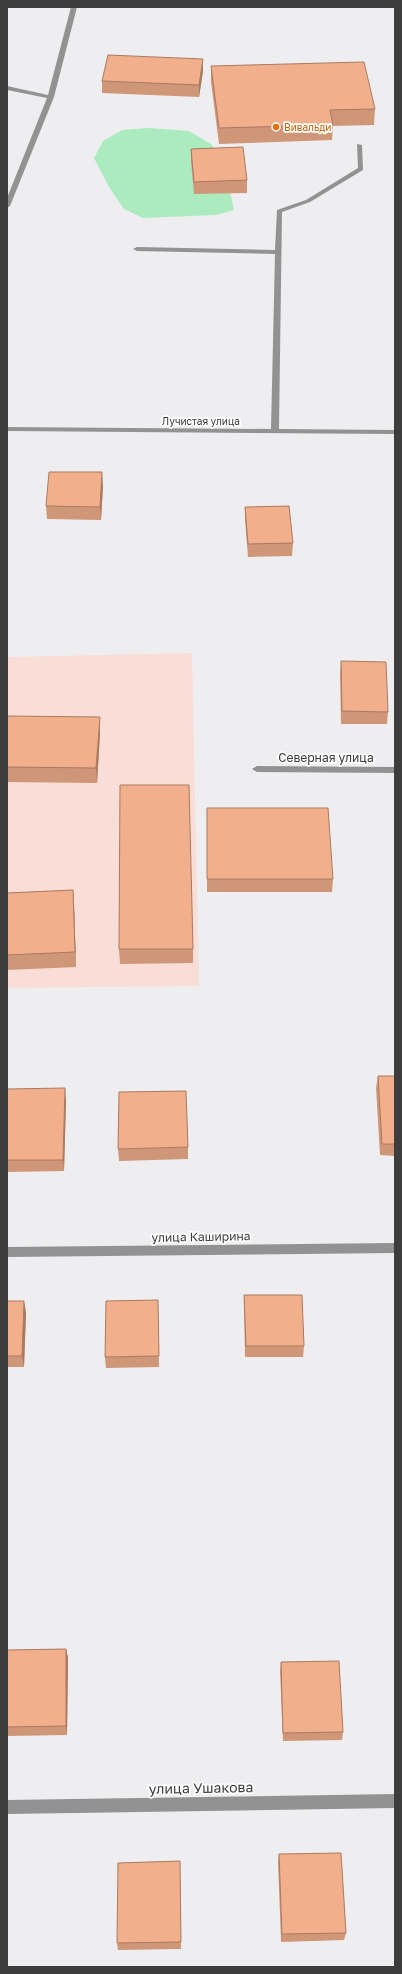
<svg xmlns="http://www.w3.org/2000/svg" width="402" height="1974" viewBox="0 0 402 1974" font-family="'Golos Text',sans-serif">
	<rect width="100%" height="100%" fill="#eeeef0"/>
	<path fill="#f8ded7" d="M192,653L199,986L7,988V657Z"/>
	<path fill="#abebbf" d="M149,128L189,131L211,144L223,160L234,210L216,215L143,218L124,209L109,187L94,158L103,141L122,130Z"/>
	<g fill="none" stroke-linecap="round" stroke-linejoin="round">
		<path fill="#939292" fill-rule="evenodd" d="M71,7H77L54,97L10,206L7,208V198L47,98L7,90V86L48,95Z
			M357,144L362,145L363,170L310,202L282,212L279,429L395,430V434L7,431V427L271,429L275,254L137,251L133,249L137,247L275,250L277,210L306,200L358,168Z
			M257,766L395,767V773L257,772L252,769Z
			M395,1243V1253L7,1257V1247Z
			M395,1794V1808L7,1814V1800Z"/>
	</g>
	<path fill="#d09678" d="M211,66L375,109L374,125L333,126L332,140L219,144L211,82Z
		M203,71L199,97L102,93V81Z
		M191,149L247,180V193L194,194L191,161Z
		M103,485L101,520L47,519L46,506Z
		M245,507L293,543L292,556L248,557L245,520Z
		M341,661L388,712L387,724H341L340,674Z
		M7,716L100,733L97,783L7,782Z
		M207,808L333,879L332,892H207Z
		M73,890L74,905L76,967L7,970V893Z
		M119,949H193V963L120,964Z
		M378,1076H395V1156L380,1155L376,1088Z
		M7,1089L66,1100L64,1171L7,1172Z
		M188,1147V1159L119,1161L118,1149Z
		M244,1295L304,1346L303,1357H245L244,1306Z
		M395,1300V1321L394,1308Z
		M7,1301L26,1312L24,1367H7Z
		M158,1312L159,1367L106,1368L105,1357Z
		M66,1649L68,1658L67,1735L7,1736V1650Z
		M281,1662L343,1732L342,1740L283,1741L280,1671Z
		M279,1854L346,1933L344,1940L281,1942L278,1862Z
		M180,1861L181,1949L118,1950L117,1943Z"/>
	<path fill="#a97a61" d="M203,59V71L199,97V85Z
		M102,472L103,485L101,520L100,507Z
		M100,717V733L97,783L96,768Z
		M73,890L74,905L76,967L75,952Z
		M65,1088L66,1100L64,1171L63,1160Z
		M24,1301L26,1312L24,1367L22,1356Z
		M66,1649L68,1658L67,1735L66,1726Z
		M7,1868L8,1871L7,1895Z"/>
	<path fill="#f2af8b" stroke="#a97a61" d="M108,55L203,59L199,85L102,81Z
		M364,62L375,109L330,110L333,125L219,128L211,66Z
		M243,147L247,180L194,182L191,149Z
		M49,472H102L100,507L46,506Z
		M289,506L293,543L248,544L245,507Z
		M341,661L386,662L388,712L342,711Z
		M7,716L100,717L96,768L7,767Z
		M120,785H189L193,949H119Z
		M207,808H328L333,879H207Z
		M73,890L75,952L7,955V893Z
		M378,1076H395V1144H382Z
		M65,1088L63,1160H7V1089Z
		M186,1091L188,1147L118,1149L119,1092Z
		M244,1295H302L304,1346H246Z
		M158,1300L159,1356L105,1357L106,1301Z
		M7,1301H24L22,1356H7Z
		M66,1649V1726L7,1727V1650Z
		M339,1661L343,1732L283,1733L281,1662Z
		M341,1853L346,1933L282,1934L279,1854Z
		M180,1861L181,1942L117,1943L118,1863Z"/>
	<circle fill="#e8710a" stroke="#fff" stroke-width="1.5" cx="276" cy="127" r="4"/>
	<g text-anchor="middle" stroke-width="3.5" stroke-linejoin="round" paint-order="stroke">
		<g font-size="10" fill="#c56008" stroke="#fff" text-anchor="start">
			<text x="284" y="131">Вивальди</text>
		</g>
		<g font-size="10" fill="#3d3d3d" stroke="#fff">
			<text x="201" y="425">Лучистая улица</text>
		</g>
		<g font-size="12" fill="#3d3d3d" stroke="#fff">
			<text x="326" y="762">Северная улица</text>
			<text transform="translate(201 1237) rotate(-1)" y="4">улица Каширина</text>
		</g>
		<g font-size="14" fill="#3d3d3d" stroke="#fff">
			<text transform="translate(201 1788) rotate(-1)" y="5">улица Ушакова</text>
		</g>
	</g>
	<rect width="402" height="1974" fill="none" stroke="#3d3d3d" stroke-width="16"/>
</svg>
